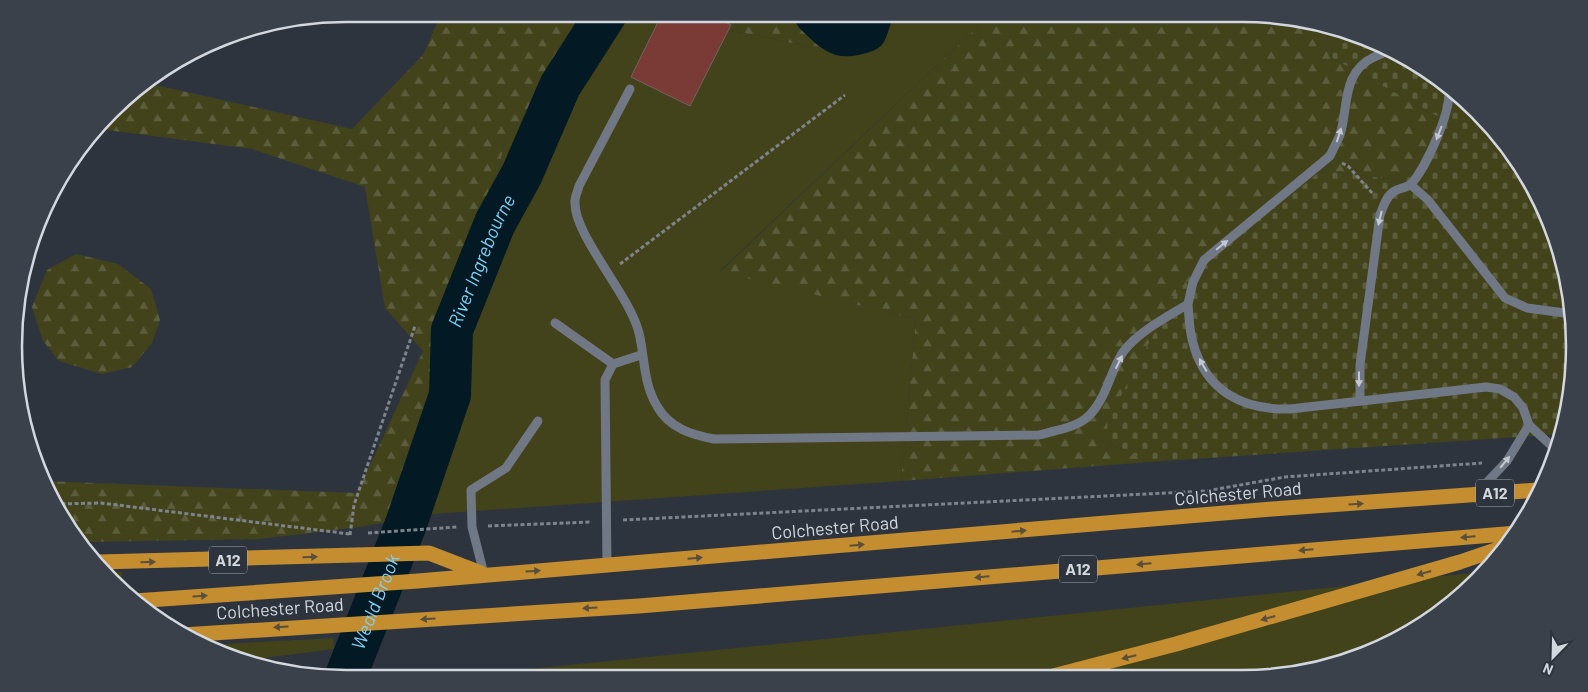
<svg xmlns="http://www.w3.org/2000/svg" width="1588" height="692" viewBox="0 0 1588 692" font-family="Barlow,sans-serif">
	<defs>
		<pattern id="forest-firs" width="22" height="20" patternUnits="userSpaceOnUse" patternTransform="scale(1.25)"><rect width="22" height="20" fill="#42431b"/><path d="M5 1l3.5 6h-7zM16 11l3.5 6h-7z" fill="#5c5d3c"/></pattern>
		<pattern id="cemetery-stones" width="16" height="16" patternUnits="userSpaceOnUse" patternTransform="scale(1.25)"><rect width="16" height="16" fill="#42431b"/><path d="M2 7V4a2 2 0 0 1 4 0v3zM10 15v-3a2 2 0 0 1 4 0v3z" fill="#5c5d3c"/></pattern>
	</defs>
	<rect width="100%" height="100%" fill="#2d343e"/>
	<path fill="#42431b" d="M632,14H654L853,56L887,14H991L720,271L916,319L901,481L433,514L505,138Z
		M108,572H122V589Z
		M1482,572L1461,596L1369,653L1286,675L443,678Z
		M333,638L334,649L241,661L204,645Z"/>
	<path fill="url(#forest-firs)" d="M441,14H632L505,138L433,514L359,527L259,539L83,542L58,512L44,481L357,493L423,351L385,308L365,187L252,149L100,129L127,96L146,83L352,129L423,55Z
		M654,14H887L853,56Z
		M991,14H1242L1343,30L1329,56L1439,117L1419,183L1322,170L1098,439L1149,462L901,481L916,319L720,272Z
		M76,254L118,264L151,289L160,320L152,343L132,367L102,374L59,361L43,341L32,307L47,270Z"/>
	<path fill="url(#cemetery-stones)" d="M1343,30C1370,35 1411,60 1433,76C1532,147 1588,268 1571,390C1569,405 1564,420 1561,434L1149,462L1098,439L1177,290L1322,170L1419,183L1439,117L1329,56Z"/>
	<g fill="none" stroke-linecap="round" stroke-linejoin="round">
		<g stroke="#031923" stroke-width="42">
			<path d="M815,14C834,31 838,42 866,31L872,14"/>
			<path id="s1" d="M345,678L406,524L450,395L452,330L495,223L522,174L560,86L606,14"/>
		</g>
	</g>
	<path fill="#7a3b36" stroke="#736361" d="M662,14H709L731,25L690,106L631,77Z"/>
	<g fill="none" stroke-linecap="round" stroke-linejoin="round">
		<path stroke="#7e838c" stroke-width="3" stroke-dasharray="4 2.5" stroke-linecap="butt" d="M1342,163L1348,166L1373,194
			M620,264L845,95
			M55,504L101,503L350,534
			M623,520L1206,491L1285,477L1482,463
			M488,526L592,522
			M368,533L457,527
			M350,535L354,505L415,326"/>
		<path stroke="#717885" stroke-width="9" d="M630,89L579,186C578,191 575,196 575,201C573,235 629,293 639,333C645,358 643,383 657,406C669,428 692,435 714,439L1039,435C1079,425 1092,424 1108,384C1112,374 1117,361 1123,352C1139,331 1166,318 1188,304L1193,282L1204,260L1330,156C1333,149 1337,142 1340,135C1349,106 1341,73 1374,57C1381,54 1386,51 1393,51
			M1411,185L1428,200L1505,298L1527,308L1572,314
			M1188,304C1189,316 1189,330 1193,343C1206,391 1242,410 1290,409L1486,387L1500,389L1514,397L1523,408L1529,425L1557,451
			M555,323L613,364
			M1360,401V365L1380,215C1383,207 1386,197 1393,192C1398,188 1407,188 1411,184C1426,168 1454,107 1448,87
			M1476,494L1507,461L1529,425
			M607,565L605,380L613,364L641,355
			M484,574L472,527L471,490L506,468L538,421"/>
		<path stroke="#c38d30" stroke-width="15" d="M99,562L429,553L481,573
			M134,601L418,581L1272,509L1538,490
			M182,635L639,606L1517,533
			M1053,676L1176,644L1460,562L1504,547"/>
	</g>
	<defs><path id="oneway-solid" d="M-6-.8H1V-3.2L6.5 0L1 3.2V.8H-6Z" transform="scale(1.25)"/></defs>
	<g fill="#c4c9d1">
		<use href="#oneway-solid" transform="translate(1439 133) rotate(111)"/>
		<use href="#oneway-solid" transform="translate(1339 135) rotate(-72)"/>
		<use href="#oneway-solid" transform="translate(1380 218) rotate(103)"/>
		<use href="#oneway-solid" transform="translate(1222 245) rotate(-39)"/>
		<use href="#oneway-solid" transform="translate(1119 362) rotate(-64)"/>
		<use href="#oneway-solid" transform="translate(1203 365) rotate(-120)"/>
		<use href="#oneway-solid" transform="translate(1359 379) rotate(90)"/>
		<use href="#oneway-solid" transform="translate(1505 462) rotate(-50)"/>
	</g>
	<g fill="#5a4f3a">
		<use href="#oneway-solid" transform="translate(1356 504) rotate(-4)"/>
		<use href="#oneway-solid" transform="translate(1019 531) rotate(-5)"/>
		<use href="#oneway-solid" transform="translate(1468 537) rotate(175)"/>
		<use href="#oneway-solid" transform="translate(857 545) rotate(-5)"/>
		<use href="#oneway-solid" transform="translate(1306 550) rotate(175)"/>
		<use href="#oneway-solid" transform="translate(310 557) rotate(-2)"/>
		<use href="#oneway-solid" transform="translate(695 558) rotate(-5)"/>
		<use href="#oneway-solid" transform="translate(148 562) rotate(-2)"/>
		<use href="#oneway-solid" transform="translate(1144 564) rotate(175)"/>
		<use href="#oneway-solid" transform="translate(533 571) rotate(-4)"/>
		<use href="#oneway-solid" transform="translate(1424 573) rotate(164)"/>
		<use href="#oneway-solid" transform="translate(982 577) rotate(175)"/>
		<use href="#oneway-solid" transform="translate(200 596) rotate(-4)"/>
		<use href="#oneway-solid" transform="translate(590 608) rotate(177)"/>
		<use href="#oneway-solid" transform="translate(1268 618) rotate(164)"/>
		<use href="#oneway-solid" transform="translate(428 619) rotate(176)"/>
		<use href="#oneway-solid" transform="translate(281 627) rotate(176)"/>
		<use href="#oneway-solid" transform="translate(1129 657) rotate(166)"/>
	</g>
	<g text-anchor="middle" stroke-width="4" stroke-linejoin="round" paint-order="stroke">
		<g fill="#2d343e" stroke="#a1a6ae" stroke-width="1">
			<rect x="1476" y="479.5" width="38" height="27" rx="4"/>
			<rect x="209" y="546.5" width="38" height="27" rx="4"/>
			<rect x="1059" y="555.5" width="38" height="27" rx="4"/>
		</g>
		<g font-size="16" font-weight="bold" fill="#d3d7de">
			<text x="1495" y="499">A12</text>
			<text x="228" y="566">A12</text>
			<text x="1078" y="575">A12</text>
		</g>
		<g font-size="18" fill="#d3d7de" stroke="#2d343e">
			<text transform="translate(1238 494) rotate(-5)" y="6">Colchester Road</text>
			<text transform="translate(835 528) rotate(-5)" y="6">Colchester Road</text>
			<text transform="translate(280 609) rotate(-4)" y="6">Colchester Road</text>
		</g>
		<g font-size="19" font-style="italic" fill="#7ecff4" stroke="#2d343e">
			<text dy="7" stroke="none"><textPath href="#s1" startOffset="442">River Ingrebourne</textPath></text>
			<text dy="7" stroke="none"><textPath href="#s1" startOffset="82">Weald Brook</textPath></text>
		</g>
	</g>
	<path d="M0 0H1588V692H0ZM346 22H1242A324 324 0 0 1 1566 346V346A324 324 0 0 1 1242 670H346A324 324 0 0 1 22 346V346A324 324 0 0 1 346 22Z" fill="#3a414b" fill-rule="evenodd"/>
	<path fill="none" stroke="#d3d7de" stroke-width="2.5" d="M346 22H1242A324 324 0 0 1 1566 346V346A324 324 0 0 1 1242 670H346A324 324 0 0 1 22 346V346A324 324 0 0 1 346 22Z"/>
	<g transform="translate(1553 657) rotate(203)" stroke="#2d343e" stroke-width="4" paint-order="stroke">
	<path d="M0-4L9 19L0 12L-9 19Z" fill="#d3d7de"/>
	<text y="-8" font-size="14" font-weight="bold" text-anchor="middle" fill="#d3d7de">N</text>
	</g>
</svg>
